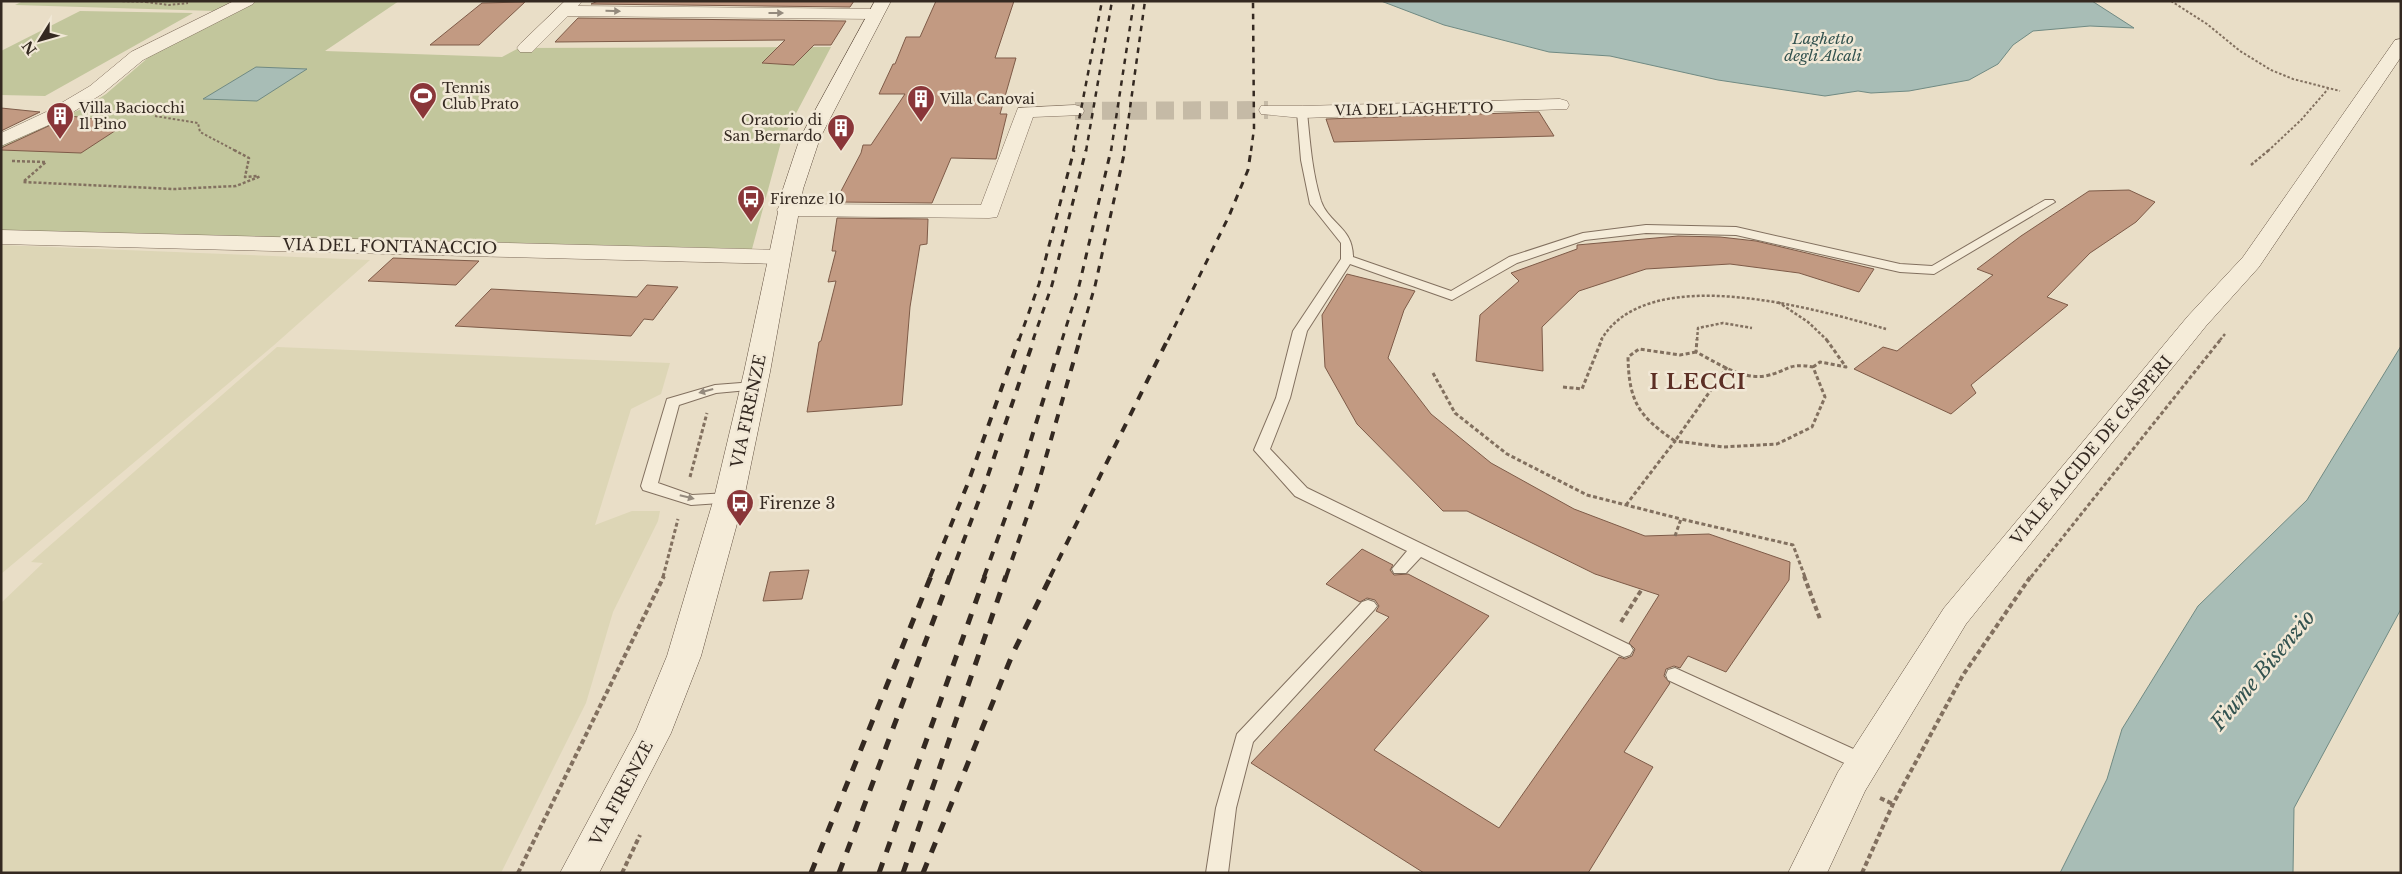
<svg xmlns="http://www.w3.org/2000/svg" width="2402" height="874" viewBox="0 0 2402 874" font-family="'Libre Baskerville',serif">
	<rect width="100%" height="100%" fill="#e9dec7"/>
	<path fill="#ddd6b6" d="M1,245L370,260L273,346L1,574Z
		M277,347L670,363L661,394L631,409L595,525L632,511H660L658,521L613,612L586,703L501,873H1V603L43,563L31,562Z"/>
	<path fill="#c2c69c" d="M23,1H233L215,11L15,5Z
		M257,1H399L325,51L502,57L519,48L831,47L781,142L752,249L1,232V142L84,108L106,94L150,56Z
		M80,11L193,13L45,96L1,95V51Z"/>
	<path fill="#a8bdb6" stroke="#708a83" d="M1381,1H2092L2134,28L2090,26L2033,31L2013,45L1998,64L1969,80L1909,91L1871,93L1858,91L1825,96L1718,80L1610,56L1549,52L1444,25Z
		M256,67L307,69L257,101L203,99Z
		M2401,346V609L2294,808L2293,873H2060L2107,779L2122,729L2198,606L2307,500Z"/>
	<path fill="#c29a82" stroke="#7e5b48" d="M598,1H854L850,7L591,4Z
		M936,1H1014L995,58H1016L1000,114H1007L996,159L951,158L932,203L839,202L841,191L861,153L863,145H871L905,94H879L893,64H895L906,37H920Z
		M525,2L479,45H430L482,3Z
		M578,18L846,21L831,45H814L794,65L762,63L785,40L555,42Z
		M1,108L40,112L1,131Z
		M1539,112L1554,136L1334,142L1326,119Z
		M70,116L127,123L81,153L1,150V148Z
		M2129,190L2155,202L2136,222L2090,253L2047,297L2068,305L1971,385L1976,393L1951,414L1854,369L1883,347L1897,351L1993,275L1977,269L2021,236L2089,191Z
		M837,218L928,219L927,244L920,245L910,307L902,405L807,412L819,342L821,341L836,281L828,282L836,251H832Z
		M1678,236L1720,237L1756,241L1874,269L1859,292L1799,273L1730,264L1646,269L1579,291L1542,327L1543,371L1476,361L1480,315L1519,281L1511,273L1577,249V245Z
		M393,258L479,261L456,285L368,281Z
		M1347,274L1415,291L1404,310L1388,358L1431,414L1491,463L1574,509L1645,536L1709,534L1790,562L1789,580L1726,672L1688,656L1680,668L1674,666L1666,669L1664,676L1670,683L1624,752L1653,767L1588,873H1424L1251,763L1389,617L1376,611L1379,606L1375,600L1367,598L1360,602L1326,584L1362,549L1393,565L1390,570L1394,575L1408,574L1489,616L1374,750L1499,828L1619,657L1625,659L1632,656L1635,649L1629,643L1659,595L1595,574L1467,511H1443L1357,424L1325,367L1322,315Z
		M647,285L678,287L653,320L644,319L631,336L455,326L491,289L637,297Z
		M809,570L802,599L763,601L770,572Z"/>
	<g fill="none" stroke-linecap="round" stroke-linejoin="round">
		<path stroke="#c5baa6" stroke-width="18" stroke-dasharray="18 9" stroke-linecap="butt" d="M1075,111L1268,110"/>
		<defs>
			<path id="lane" d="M1302,109L1307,112C1310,142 1312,172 1321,201C1329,224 1353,227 1353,257L1451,291L1509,257L1583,233L1646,225L1736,227L1900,264L1932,266L2045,200H2053L2055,202L1934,274L1900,272L1736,235L1646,233L1585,240L1517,263L1452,300L1350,264L1307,331L1290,398L1270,449L1307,488L1630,645L1633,650L1630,655L1624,657L1421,557L1406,573H1394L1392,569L1407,551L1295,496L1254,450L1276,398L1293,331L1341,259V243L1310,204L1301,160L1297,112Z
				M754,382L759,383L761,386L759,389L716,393L679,405L658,483L692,495L729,493L735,494L737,498L735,502L691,505L643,490L641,486L667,399L715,385Z
				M1368,600L1374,602L1377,606L1374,610L1253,742L1236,808L1228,873H1206L1216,808L1237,734L1362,602Z
				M1675,668L1871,757L1874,763L1871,769L1864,771L1857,769L1668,680L1666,675L1668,670Z"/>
			<path id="street" d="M234,1H255L253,4L143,60L102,94L60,120L1,146V133L46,112L90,86L131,52Z
				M565,1H582L578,6L876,9L884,14L876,19L568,16L532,52H520L517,48L520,44Z
				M1560,99L1567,101L1569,105L1567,109L1302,118L1261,114L1259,110L1261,106H1302Z
				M1075,105L1082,107L1084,111L1082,115L1033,117L997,217L989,218L788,216L780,215L777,210L780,205L788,204L981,205L1018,108Z
				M1,230L779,250L787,252L790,257L787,262L779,264L1,244Z"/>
			<path id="secondary" d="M875,1H891L820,138L803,189L770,372L744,498L701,656L671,733L599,873H560L636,731L667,656L714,498L744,372L783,189L800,138Z
				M2401,39V57L2259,267L2206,326L1966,624L1865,791L1827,873H1788L1838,772L1944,608L2188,316L2243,257L2395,40Z"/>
		</defs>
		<use href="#lane" stroke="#82705f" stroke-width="2"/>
		<use href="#street" stroke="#82705f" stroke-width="1"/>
		<use href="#secondary" stroke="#645242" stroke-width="1"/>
		<path stroke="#82705f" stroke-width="2" stroke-dasharray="2.5 2" stroke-linecap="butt" d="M39,1H47
			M118,1L147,2
			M2171,1L2207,24L2240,51L2271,70L2293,79L2340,91
			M146,2L169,5L188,3
			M155,116L198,123L200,132L236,151
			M2268,151L2301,120L2328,89"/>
		<path stroke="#82705f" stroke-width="2.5" stroke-dasharray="3 2" stroke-linecap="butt" d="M234,150L249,158L245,177L257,176
			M12,161L46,162L23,182L174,189L236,186L261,176
			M2251,165L2269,150
			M1778,302L1808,322L1827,340
			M1601,340C1648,260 1816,309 1886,329
			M1697,340L1698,328L1723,323L1752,328
			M2220,340L2225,334"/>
		<path stroke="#82705f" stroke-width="3" stroke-dasharray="4 2.5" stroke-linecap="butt" d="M1696,352L1680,355L1639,349L1628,357C1629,401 1638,416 1675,441L1727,367
			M1813,367L1820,362L1846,367L1826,339
			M1433,373L1455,413L1507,454L1587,495L1681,519
			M1563,387L1582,389L1602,339
			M690,477L707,413
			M1626,505L1675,441L1723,447L1777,444L1812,427L1825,397L1813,367C1787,362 1787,372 1765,376C1741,380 1716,362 1696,352L1697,339
			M1675,536L1681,519L1793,545L1805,577
			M663,577L678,519
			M2031,577L2221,339"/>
		<path stroke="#82705f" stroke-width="4" stroke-dasharray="5 3" stroke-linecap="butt" d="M1804,576L1820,619
			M1621,622L1642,589
			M1880,798L1893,804
			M518,873L664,576
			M622,873L640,835
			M1862,873L1893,804L1963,675L2031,576"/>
		<use href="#lane" fill="#f5ecd9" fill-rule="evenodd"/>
		<use href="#street" fill="#f5ecd9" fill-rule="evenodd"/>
		<use href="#secondary" fill="#f5ecd9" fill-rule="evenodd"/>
		<path stroke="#342921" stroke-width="2.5" stroke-dasharray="5.5 5.5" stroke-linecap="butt" d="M1073,151L1102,1
			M1086,151L1112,1
			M1111,151L1134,1
			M1124,151L1145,1
			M1251,151L1254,129L1253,1"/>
		<path stroke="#342921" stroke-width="3" stroke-dasharray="7 7" stroke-linecap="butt" d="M1019,340L1039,284L1074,150
			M1033,340L1052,285L1086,150
			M1062,340L1079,286L1111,150
			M1079,340L1095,286L1125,150
			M1168,340L1229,216L1248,170L1251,150"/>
		<path stroke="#342921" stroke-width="4" stroke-dasharray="9 9" stroke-linecap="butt" d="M930,577L968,483L1019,339
			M950,577L985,484L1034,339
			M984,577L1017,485L1062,339
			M1006,577L1037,488L1080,339
			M1050,577L1168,339"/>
		<path stroke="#342921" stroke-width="5" stroke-dasharray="11 11" stroke-linecap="butt" d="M811,873L931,576
			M839,873L950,576
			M879,873L985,576
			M903,873L1006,576
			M923,873L1013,653L1051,576"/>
	</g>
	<defs><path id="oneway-solid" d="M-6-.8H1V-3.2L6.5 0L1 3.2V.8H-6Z" transform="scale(1.25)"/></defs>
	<g fill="#948a7d">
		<use href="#oneway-solid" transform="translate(613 11) rotate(1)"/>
		<use href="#oneway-solid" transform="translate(776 13)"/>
		<use href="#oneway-solid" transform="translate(706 391) rotate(165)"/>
		<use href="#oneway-solid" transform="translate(687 497) rotate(14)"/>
	</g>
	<defs>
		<symbol id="stadium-pin" viewBox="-11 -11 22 30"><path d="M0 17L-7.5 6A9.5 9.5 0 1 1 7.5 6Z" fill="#8a3639" stroke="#f1e8d6"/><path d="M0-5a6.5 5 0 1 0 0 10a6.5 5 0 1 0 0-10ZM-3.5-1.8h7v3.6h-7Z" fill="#fff"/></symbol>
		<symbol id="building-pin" viewBox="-11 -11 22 30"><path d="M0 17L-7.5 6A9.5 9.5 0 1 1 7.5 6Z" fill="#8a3639" stroke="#f1e8d6"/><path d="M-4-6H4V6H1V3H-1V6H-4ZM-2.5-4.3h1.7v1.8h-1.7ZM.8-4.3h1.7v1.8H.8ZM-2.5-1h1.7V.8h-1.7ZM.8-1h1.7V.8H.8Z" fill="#fff"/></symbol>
		<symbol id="bus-pin" viewBox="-11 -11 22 30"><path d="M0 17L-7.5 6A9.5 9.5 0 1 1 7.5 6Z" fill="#8a3639" stroke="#f1e8d6"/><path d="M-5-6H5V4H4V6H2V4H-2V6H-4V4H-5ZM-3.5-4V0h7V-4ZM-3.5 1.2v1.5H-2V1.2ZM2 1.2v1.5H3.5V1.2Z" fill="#fff"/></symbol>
	</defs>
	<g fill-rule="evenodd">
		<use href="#stadium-pin" x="407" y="80" width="32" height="43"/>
		<use href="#building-pin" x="905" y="83" width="32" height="43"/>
		<use href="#building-pin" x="44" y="100" width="32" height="43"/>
		<use href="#building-pin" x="825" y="112" width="32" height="43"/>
		<use href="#bus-pin" x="735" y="183" width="32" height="43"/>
		<use href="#bus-pin" x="724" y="487" width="32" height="43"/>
	</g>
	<g text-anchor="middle" stroke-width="5" stroke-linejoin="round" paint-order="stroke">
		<g font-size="14" fill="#342921" stroke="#f1e8d6" text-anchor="start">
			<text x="442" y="93">Tennis<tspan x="442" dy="16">Club Prato</tspan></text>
			<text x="940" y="104">Villa Canovai</text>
			<text x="79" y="113">Villa Baciocchi<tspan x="79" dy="16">Il Pino</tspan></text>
			<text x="822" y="125" text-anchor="end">Oratorio di<tspan x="822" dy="16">San Bernardo</tspan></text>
			<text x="770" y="204">Firenze 10</text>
		</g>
		<g font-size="14" fill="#342921" stroke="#f1e8d6">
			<text transform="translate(1414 109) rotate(-1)" y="5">VIA DEL LAGHETTO</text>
		</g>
		<g font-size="15" font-style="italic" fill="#32524f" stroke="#f1e8d6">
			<text x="1823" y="44">Laghetto<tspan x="1823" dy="17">degli Alcali</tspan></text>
		</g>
		<g font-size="16" fill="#342921" stroke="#f1e8d6">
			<text transform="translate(390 246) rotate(1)" y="6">VIA DEL FONTANACCIO</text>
			<text transform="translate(748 411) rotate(-78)" y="6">VIA FIRENZE</text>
			<text transform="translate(2091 450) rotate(-50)" y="6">VIALE ALCIDE DE GASPERI</text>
			<text transform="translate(621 793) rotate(-62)" y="6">VIA FIRENZE</text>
		</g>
		<g font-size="16" fill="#342921" stroke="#f1e8d6" text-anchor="start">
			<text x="759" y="509">Firenze 3</text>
		</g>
		<g font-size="21" font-weight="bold" letter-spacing="1" fill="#5c2f25" stroke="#f1e8d6">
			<text x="1698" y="389">I LECCI</text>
		</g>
		<g font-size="21" font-style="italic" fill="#32524f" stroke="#f1e8d6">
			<text transform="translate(2263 670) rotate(-50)" y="7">Fiume Bisenzio</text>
		</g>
	</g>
	<rect width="2402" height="874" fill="none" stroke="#342921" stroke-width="5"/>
	<g transform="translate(40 40) rotate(233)" stroke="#f1e8d6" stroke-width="4" paint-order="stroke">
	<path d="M0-4L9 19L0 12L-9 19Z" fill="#342921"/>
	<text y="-8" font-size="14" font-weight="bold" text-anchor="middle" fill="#342921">N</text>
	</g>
</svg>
